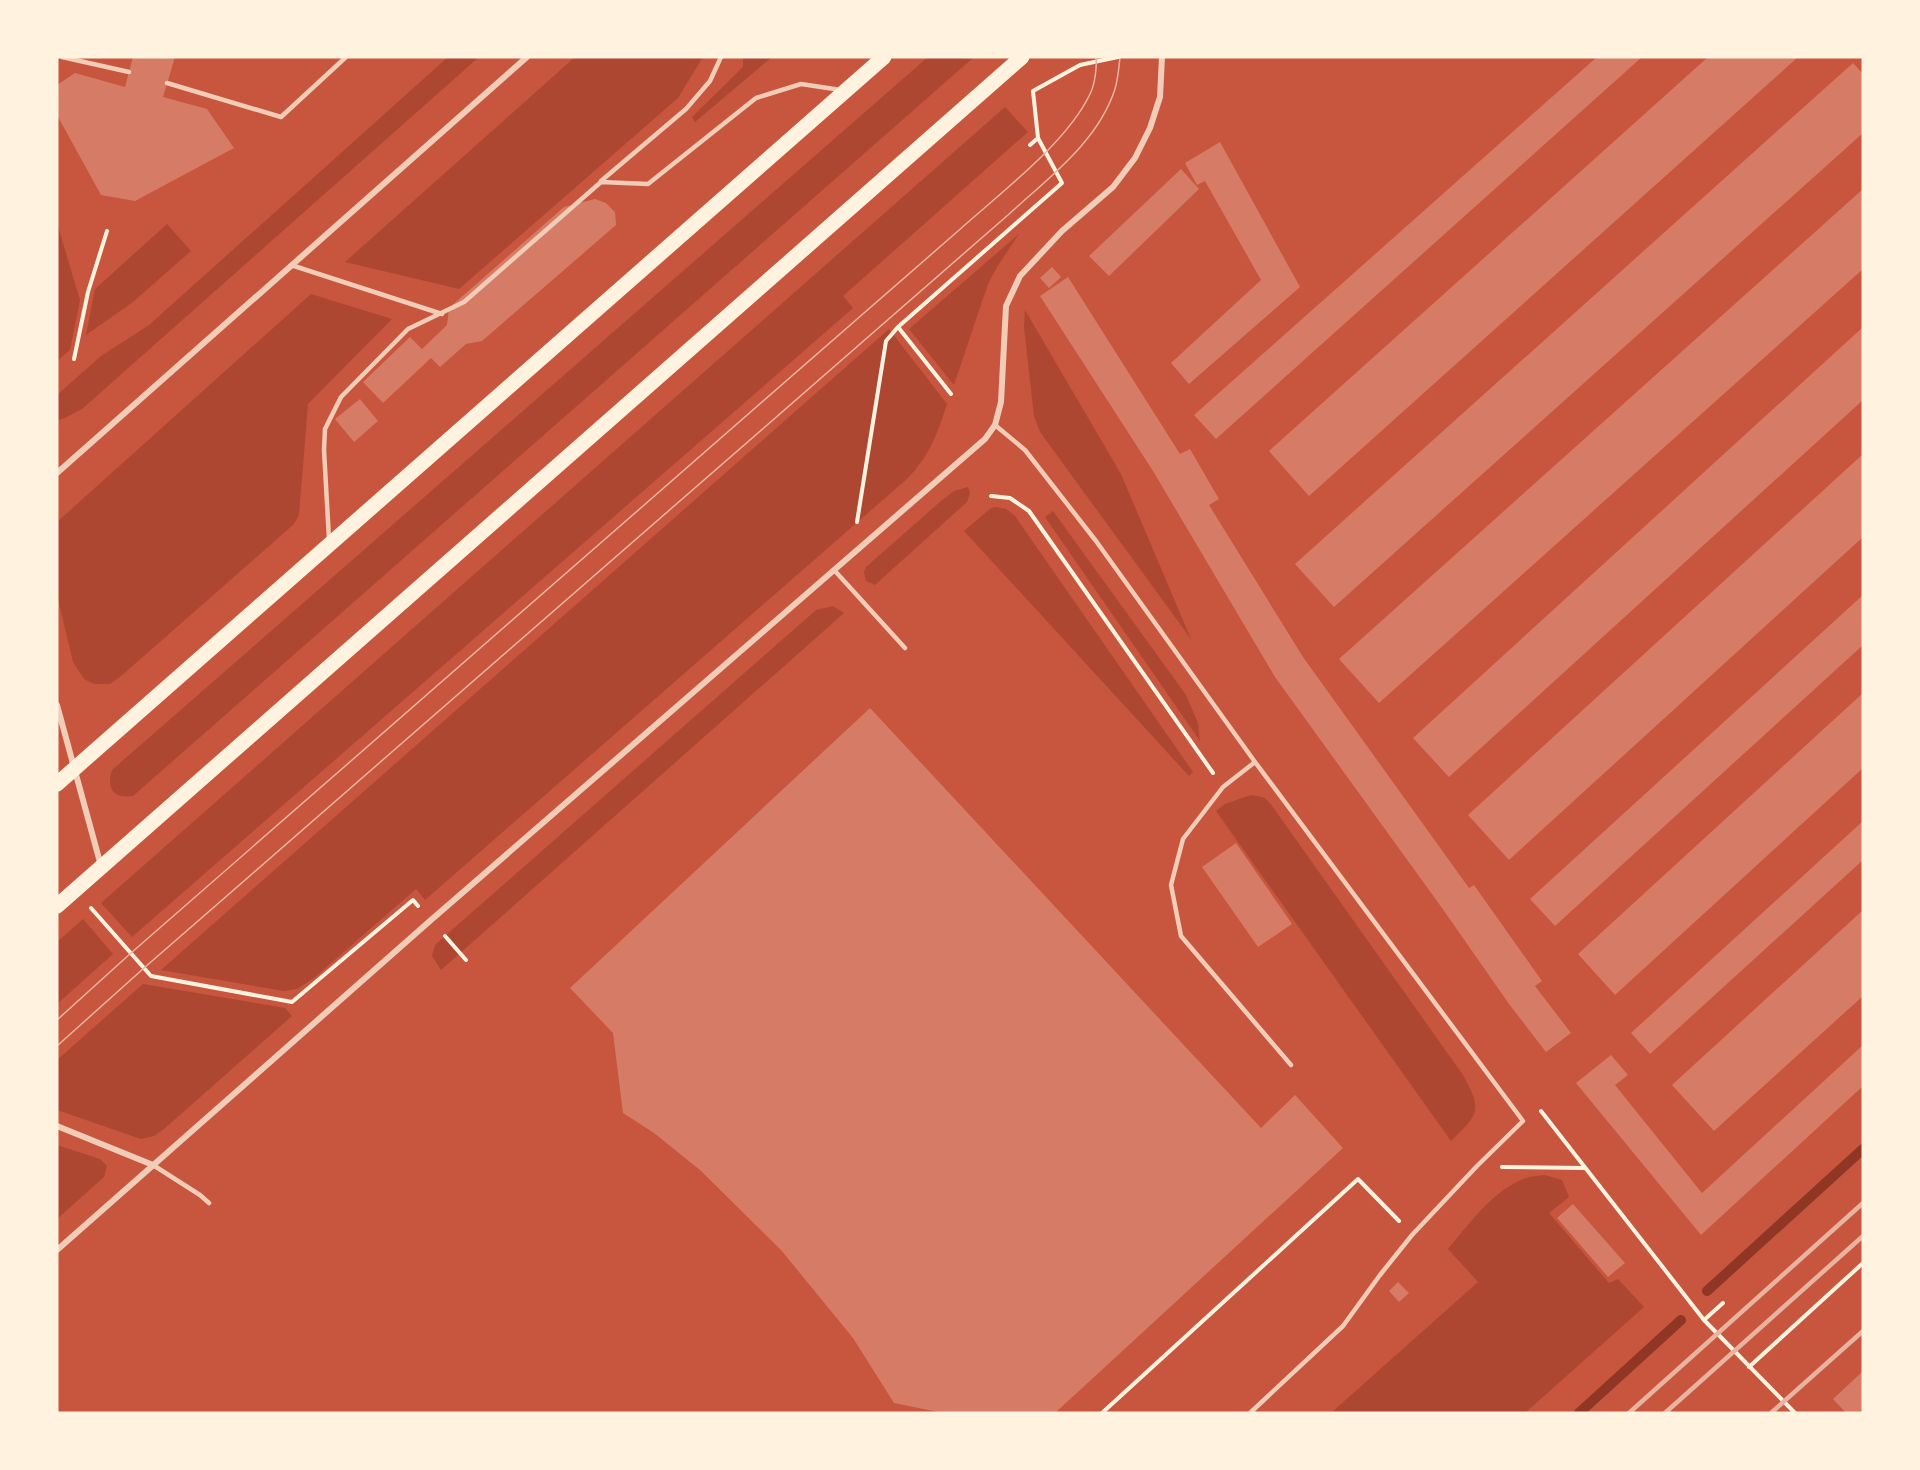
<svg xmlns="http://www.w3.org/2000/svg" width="1920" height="1470" viewBox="0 0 1920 1470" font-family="'PT Sans',sans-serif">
	<rect width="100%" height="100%" fill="#c8553d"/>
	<path fill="#ae4732" d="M448,57H479L82,409L63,419L57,420V395L101,356L149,325Z
		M575,57H703L678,98L459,289L345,262Z
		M743,57H772L695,122L692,117L743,67Z
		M928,57H974L133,796C113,799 106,788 112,770Z
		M1005,107L1028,132L843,296L853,308L132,937L101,903Z
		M57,223L80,300L70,350L57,361Z
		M167,224L191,251L133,302L86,335L95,289Z
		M1019,234L997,267L988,284L954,385L909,329Z
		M311,294L392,319L308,404L299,515L294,524L120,677L110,684H94L84,679L73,662L57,595V522Z
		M1025,310L1121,474L1191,639L1040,432L1034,416L1024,327Z
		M889,329L947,404C938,433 929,456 908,478L425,900L416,889L314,978L297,989L284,991L161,970Z
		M968,487L970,493L967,502L875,585L866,581L864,572L866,567L941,501L954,491Z
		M997,507L1006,509L1015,516L1193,772L1189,776L964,531L991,508Z
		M1053,511L1186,695L1198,723L1200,741L1045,517Z
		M833,606L844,613L441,970L432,956L435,945L445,936L816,610Z
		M1251,795L1263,797L1270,803L1463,1075C1482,1110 1480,1113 1451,1141L1216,811L1225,804Z
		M83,919L113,954L57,1004V942Z
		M143,984L285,1008L292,1016L164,1129L154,1136L141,1139L57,1110V1060Z
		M57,1145L100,1159L107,1166L104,1177L57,1219Z
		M1545,1175L1562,1180L1569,1197L1549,1213L1609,1283L1618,1279L1644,1307L1525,1413H1331L1478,1282L1448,1249C1470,1223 1493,1190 1526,1178C1532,1176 1539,1176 1545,1175Z"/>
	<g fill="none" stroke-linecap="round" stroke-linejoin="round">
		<path stroke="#8f3625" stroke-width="10" d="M1707,1291L1863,1149
			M1579,1413L1681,1320"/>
	</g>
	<path fill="#d67c66" d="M133,57H175L163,97L207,109L234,148L135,201L101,195L57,115V85L75,73L125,87Z
		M1597,57H1642L1216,439L1194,415Z
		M1708,57H1798L1309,496L1269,451Z
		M1853,63L1863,74V133L1334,607L1295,564Z
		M1220,142L1300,287L1189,384L1171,363L1261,280L1205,181L1197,185L1185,163Z
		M1181,169L1199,189L1109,276L1089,256Z
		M1863,189V269L1379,703L1339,659Z
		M595,199L606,203L615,212L616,225L482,341L466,344L440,367L431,358L383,403L363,382L410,337L422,349L447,325L449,308L564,207Z
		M1052,267L1061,277L1049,288L1040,278Z
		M1068,277L1180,454L1190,449L1219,499L1209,505L1303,657L1469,888L1474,885L1542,981L1535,986L1571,1033L1546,1052L1509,1004L1442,908L1275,677L1153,471L1040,296Z
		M1863,327V400L1449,777L1413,738Z
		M360,399L378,421L354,442L335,419Z
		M1863,454V537L1509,860L1468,815Z
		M1863,595V645L1555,926L1530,899Z
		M1863,693V768L1615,995L1578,954Z
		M870,708L1261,1128L1295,1095L1343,1148L1055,1413H943L894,1403L853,1338L781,1250L700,1170L654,1133L623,1113L613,1033L570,988Z
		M1863,821V860L1650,1054L1631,1033Z
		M1236,843L1292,924L1258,947L1202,867Z
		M1863,910V996L1714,1131L1672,1085Z
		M1863,1045V1086L1701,1235L1576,1083L1611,1055L1628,1075L1615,1085L1702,1193Z
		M1573,1204L1625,1263L1608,1277L1557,1218Z
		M1398,1282L1409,1293L1399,1302L1389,1291Z
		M1863,1371V1413H1846L1833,1399Z"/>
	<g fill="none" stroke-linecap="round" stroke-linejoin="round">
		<path stroke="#fff3e0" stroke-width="4" d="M1030,145L1038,138
			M898,327L951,394
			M74,359L88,292L107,231
			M991,496L1010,498L1029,511L1213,773
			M857,522L886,341L898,327L1062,183L1038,138L1033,91L1080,65L1118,57
			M91,908L151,976L292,1002L413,900L418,906
			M445,936L466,960
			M1541,1111L1704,1320L1795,1413
			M1502,1167L1585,1168
			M1704,1320L1723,1303
			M1749,1367L1863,1263
			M1102,1413L1358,1179L1399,1221"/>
		<path stroke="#f1ccb7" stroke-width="4.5" d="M62,57L129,72
			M167,83L281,117L346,57
			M601,181L686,109L710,81L721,57
			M291,265L442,314
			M995,425L1025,450L1096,541L1255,762L1523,1121L1477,1166L1412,1235L1380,1275L1343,1326L1250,1413
			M329,539L324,450L325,429L341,397L408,329L464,302L601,182L648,184L756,98L801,84L841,90
			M835,571L905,648
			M1255,762L1223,787L1183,839L1171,885L1181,936L1291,1065
			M153,1165L200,1195L209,1203"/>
		<path stroke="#f1ccb7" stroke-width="6" d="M57,473L527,57
			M57,705L101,866
			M57,1126L153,1165
			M57,1250L431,920L985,439L995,425L1001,402L1006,306L1020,276L1062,231L1113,187L1135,158L1150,128L1160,97L1162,57"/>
		<path stroke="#fff3e0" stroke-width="15" d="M57,784L884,57
			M57,906L1022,57"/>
		<path stroke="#e9b49f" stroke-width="1.5" d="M57,1020L131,953L958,231C999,194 1067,143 1090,94C1095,84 1097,67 1096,57
			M57,1046L144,968L1008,215C1048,178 1098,142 1115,89C1118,79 1119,67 1120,57"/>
		<path stroke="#e9b49f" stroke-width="4.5" d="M1629,1413L1863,1203
			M1665,1413L1863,1236
			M1771,1413L1863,1331"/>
	</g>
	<rect width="1920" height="1470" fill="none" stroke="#fff3e0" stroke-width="117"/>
</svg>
